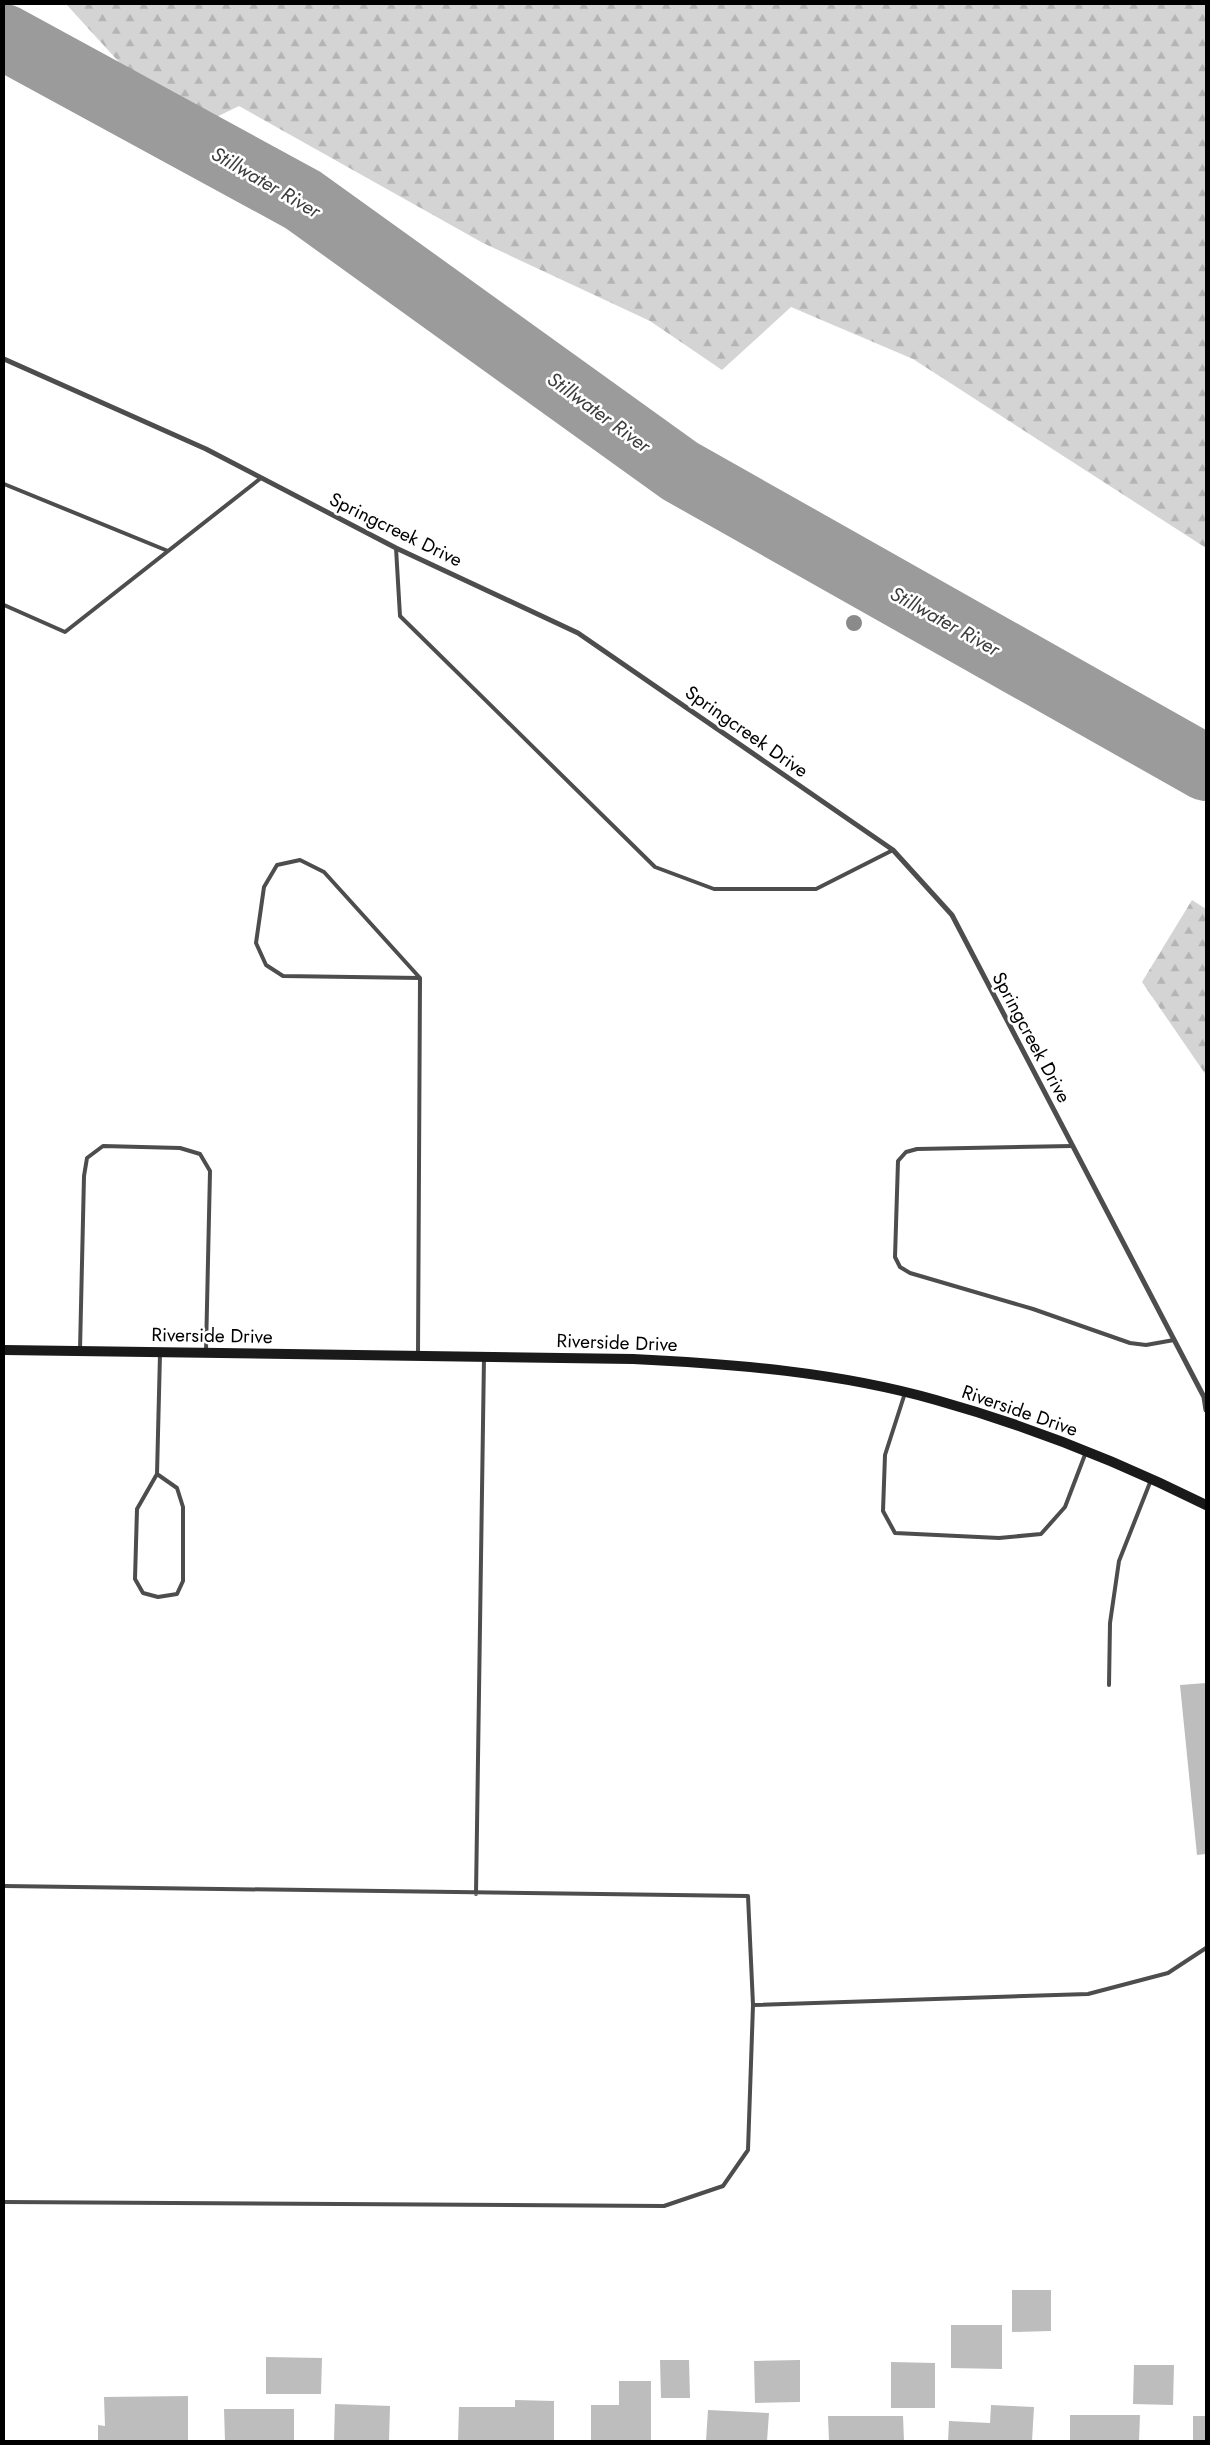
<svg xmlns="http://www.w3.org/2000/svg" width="1210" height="2445" viewBox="0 0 1210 2445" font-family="Jost,sans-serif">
	<defs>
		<pattern id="forest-firs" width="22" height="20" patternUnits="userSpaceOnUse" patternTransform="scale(1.25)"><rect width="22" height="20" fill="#d4d4d4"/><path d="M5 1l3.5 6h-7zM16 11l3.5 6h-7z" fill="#b4b4b4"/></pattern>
	</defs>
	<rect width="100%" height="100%" fill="#fff"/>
	<path fill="url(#forest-firs)" d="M66,4H1206V548L913,359L791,307L722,370L650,321L483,243L239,106L198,126L159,106Z
		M1192,900L1206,909V1075L1142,982Z"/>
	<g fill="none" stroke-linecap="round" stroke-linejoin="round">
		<path stroke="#9b9b9b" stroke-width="66" d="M4,37L303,200L680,471L1206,768"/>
	</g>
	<path fill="#bdbdbd" d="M1206,1683V1854L1197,1855L1180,1685Z
		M1012,2290H1051V2331L1012,2332Z
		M951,2325H1002V2369L951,2368Z
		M266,2357L322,2358L321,2394H266Z
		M660,2360H689L690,2398H661Z
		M800,2360V2402L755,2403L754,2361Z
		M891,2362L935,2363V2408H891Z
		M1134,2365H1174L1173,2405L1133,2404Z
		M619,2381H651V2441H591V2405H619Z
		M188,2396V2441H98V2425L105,2426L104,2397Z
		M515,2400L554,2401V2441H458L459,2407H515Z
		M335,2404L390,2406L389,2441H334Z
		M991,2405L1034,2407L1032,2441H948L949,2421L990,2423Z
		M224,2409H294V2441H225Z
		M708,2410L769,2413L767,2441H706Z
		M1070,2415H1140L1139,2441H1070Z
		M828,2416H903L904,2441H829Z
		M1193,2416H1206V2441H1193Z"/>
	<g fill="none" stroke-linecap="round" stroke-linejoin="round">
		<path stroke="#4d4d4d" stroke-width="4" d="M4,484L168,551
			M396,548L400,616L655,867L714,889H816L893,850
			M4,605L65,632L261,478
			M1072,1146L917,1149L906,1152L898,1161L895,1257L900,1267L910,1273L1033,1309L1130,1343L1146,1345L1174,1340
			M80,1350L84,1176L87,1158L103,1146L180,1148L200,1154L210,1171L206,1351
			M418,1355L420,978L324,872L300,860L277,865L264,887L256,943L266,965L283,976L420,978
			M905,1393L885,1455L883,1511L895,1533L999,1538L1041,1534L1065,1507L1086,1452
			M157,1474L177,1488L183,1507V1581L177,1594L158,1597L143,1593L135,1579L137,1509L157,1474L160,1354
			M1109,1685L1110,1623L1119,1561L1151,1480
			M4,1886L748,1896L753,2005L748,2150L723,2186L664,2206L4,2202
			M476,1894L484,1357
			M753,2005L1088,1994L1168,1973L1206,1948"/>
		<path stroke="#4d4d4d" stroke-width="5" d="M4,359L206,449L396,548L578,633L893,850L952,915L1204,1397L1206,1410"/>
		<path stroke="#1a1a1a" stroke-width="10" d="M4,1350L633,1359C734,1364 838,1372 936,1400C1029,1426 1120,1462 1206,1505"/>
	</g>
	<circle fill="#8a8a8a" cx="854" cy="623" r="8"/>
	<g text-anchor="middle" stroke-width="5" stroke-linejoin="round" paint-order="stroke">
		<g font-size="19" fill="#000" stroke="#fff">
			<text transform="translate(396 529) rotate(26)" y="7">Springcreek Drive</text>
			<text transform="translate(747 731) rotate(35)" y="7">Springcreek Drive</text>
			<text transform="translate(1032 1037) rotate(62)" y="7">Springcreek Drive</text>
			<text transform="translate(212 1335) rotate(1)" y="7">Riverside Drive</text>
			<text transform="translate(617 1342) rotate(2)" y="7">Riverside Drive</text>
			<text transform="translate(1020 1410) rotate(19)" y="7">Riverside Drive</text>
		</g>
		<g font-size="20" font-style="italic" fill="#3c3c3c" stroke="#fff">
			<text transform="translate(266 182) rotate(30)" y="7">Stillwater River</text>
			<text transform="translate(599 412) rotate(36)" y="7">Stillwater River</text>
			<text transform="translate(945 621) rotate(29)" y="7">Stillwater River</text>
		</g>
	</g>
	<rect width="1210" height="2445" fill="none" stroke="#000000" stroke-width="10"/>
</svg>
